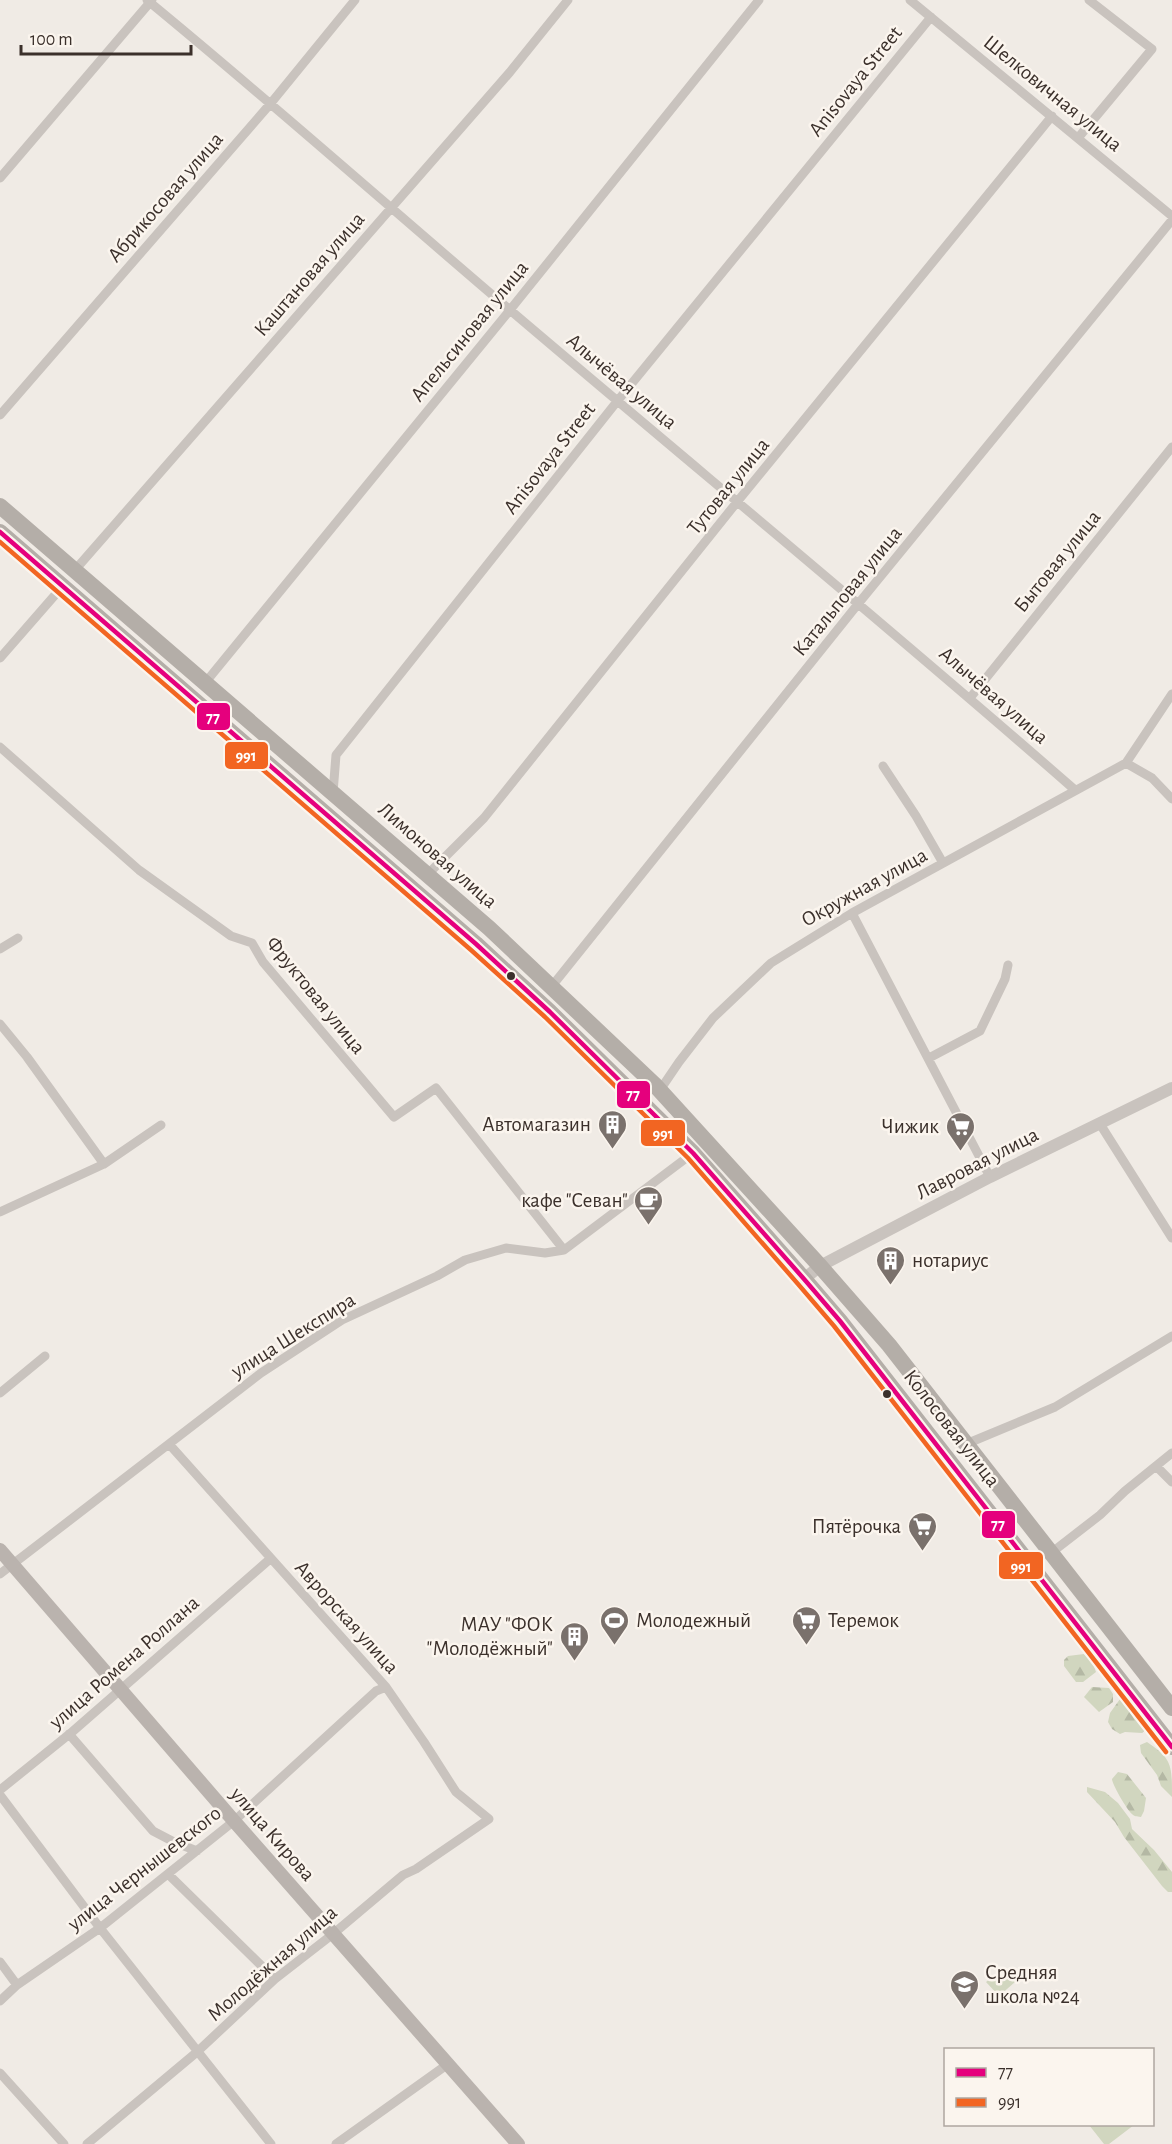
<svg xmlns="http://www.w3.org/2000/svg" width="1172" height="2144" viewBox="0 0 1172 2144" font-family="'Alegreya Sans',sans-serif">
	<defs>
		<pattern id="forest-firs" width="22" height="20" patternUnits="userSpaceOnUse" patternTransform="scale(1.5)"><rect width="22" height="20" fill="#d1d6bf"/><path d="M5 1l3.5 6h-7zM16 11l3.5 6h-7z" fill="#b4b8a4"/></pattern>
	</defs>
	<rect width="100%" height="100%" fill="#f0ebe5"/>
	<path fill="url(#forest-firs)" d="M1084,1654L1092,1661L1096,1672L1083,1682H1076L1064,1666V1660L1068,1656Z
		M1092,1687L1109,1688L1113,1694V1702L1099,1712L1084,1697Z
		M1120,1699L1129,1703L1131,1712L1146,1729L1142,1733L1125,1732L1120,1734L1112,1729L1108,1722L1110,1713Z
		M1147,1742C1172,1759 1172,1764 1172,1797L1161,1786L1157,1775L1141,1753L1140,1745Z
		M1118,1772L1127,1774L1146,1798L1144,1811L1141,1817C1136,1816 1135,1817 1132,1814C1127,1810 1112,1784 1112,1779Z
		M1087,1787L1105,1792L1118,1803L1130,1819L1132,1829L1154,1850L1172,1872V1892H1168L1162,1886L1124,1837L1115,1822L1087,1792Z"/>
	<path fill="#d1d6bf" d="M1003,1968L1015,1982L999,1996L986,1982Z
		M1089,2125H1134L1109,2144H1104Z"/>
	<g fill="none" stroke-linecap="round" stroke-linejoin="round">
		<path stroke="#c9c3be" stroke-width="9" d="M147,0C270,101 389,207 510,310C698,470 889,627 1075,790
			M910,0L1172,216
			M1078,138L1152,49L1089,0
			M0,178L152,0
			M0,415L271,103L355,0
			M75,570L510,72L568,0
			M0,658L62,587
			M205,683L510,310L759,0
			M970,698L1172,447
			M0,747L139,870L231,936L252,943L263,962L394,1117L436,1088L564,1250
			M1126,763L1152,778L1172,799
			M883,766L916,816L943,863
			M333,793L336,755L615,404L931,17
			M427,875L484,818L737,502L1052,116
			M852,913L990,1177
			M0,949L18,938
			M552,986L858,604L1172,220
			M0,1024L27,1057L104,1164
			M929,1058L980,1031L1005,979L1008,965
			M660,1090L679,1062L713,1018L771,963L852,913L1126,763L1172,694
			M1100,1124L1172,1238
			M0,1212L104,1164L161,1125
			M0,1393L45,1356
			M966,1444L1055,1407L1172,1336
			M1156,1466L1172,1482
			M1051,1553L1100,1515L1125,1491L1172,1453
			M0,1574L261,1373L342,1320L437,1276L465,1260L506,1248L545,1253L564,1250L693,1153
			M69,1734L153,1831L174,1842L197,1851
			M0,1790L72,1732L270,1559
			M0,1795L100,1928L271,2144
			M168,1874L275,1979
			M0,1962L17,1985
			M0,2001L17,1985L100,1928L234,1821L376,1691L386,1687
			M0,2073L64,2144
			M87,2144L197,2052L275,1979L333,1934L403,1875L416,1869L489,1819L456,1792L424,1742L386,1687L169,1444
			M336,2144L448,2064"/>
		<path stroke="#c9c3be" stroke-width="12" d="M804,1279L820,1266L990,1177L1172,1088"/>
		<path stroke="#bab3ae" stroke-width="14" d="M0,1550L234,1821L518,2144"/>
		<path stroke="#b4aea8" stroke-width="16" d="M0,506L489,928L654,1084L820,1266L889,1345L1172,1708
			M0,532L476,944L550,1012L693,1153L804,1279L840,1321L1172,1747"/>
		<defs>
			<path id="bus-1" d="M0,532L476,944L550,1012L693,1153L804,1279L840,1321L1172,1747"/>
			<path id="bus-2" d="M0,542L471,950L545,1017L688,1158L798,1284L834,1326L1166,1752"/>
		</defs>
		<use href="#bus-1" stroke="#fbf5ee" stroke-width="9"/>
		<use href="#bus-2" stroke="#fbf5ee" stroke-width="9"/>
		<use href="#bus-1" stroke="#e5007d" stroke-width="4.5"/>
		<use href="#bus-2" stroke="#f26522" stroke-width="4.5"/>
	</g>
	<defs>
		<symbol id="building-pin" viewBox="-11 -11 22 30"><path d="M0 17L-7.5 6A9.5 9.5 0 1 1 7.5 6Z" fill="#7a716c" stroke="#fbf5ee"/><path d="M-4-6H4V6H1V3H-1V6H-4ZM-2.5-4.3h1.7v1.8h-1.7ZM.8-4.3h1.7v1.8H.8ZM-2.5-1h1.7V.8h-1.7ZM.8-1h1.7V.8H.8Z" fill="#fff"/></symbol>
		<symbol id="supermarket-pin" viewBox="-11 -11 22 30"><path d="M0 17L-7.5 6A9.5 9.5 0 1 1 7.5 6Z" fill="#7a716c" stroke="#fbf5ee"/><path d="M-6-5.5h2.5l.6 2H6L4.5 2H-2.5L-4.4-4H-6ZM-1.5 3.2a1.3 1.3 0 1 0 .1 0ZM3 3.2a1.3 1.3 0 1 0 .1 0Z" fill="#fff"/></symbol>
		<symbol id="cafe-pin" viewBox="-11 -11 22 30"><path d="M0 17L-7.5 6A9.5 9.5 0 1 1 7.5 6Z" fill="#7a716c" stroke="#fbf5ee"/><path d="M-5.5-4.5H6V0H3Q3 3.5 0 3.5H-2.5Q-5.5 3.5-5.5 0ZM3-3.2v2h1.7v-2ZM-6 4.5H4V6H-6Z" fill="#fff"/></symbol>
		<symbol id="stadium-pin" viewBox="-11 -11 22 30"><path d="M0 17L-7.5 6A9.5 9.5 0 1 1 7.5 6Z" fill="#7a716c" stroke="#fbf5ee"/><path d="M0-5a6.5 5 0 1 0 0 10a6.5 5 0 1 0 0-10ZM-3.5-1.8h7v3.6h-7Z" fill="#fff"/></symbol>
		<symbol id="school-pin" viewBox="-11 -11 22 30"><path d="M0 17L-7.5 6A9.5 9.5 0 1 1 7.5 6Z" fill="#7a716c" stroke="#fbf5ee"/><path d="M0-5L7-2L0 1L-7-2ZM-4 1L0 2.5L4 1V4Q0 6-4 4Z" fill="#fff"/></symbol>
	</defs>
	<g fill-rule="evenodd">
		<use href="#building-pin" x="596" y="1108" width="33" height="45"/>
		<use href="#supermarket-pin" x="944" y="1110" width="33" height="45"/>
		<use href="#cafe-pin" x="632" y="1184" width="33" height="45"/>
		<use href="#building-pin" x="874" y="1244" width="33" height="45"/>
		<use href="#supermarket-pin" x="906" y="1510" width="33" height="45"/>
		<use href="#stadium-pin" x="598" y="1604" width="33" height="45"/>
		<use href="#supermarket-pin" x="790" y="1604" width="33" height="45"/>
		<use href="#building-pin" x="558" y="1620" width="33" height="45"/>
		<use href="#school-pin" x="948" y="1968" width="33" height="45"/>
	</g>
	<g fill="#3b302b" stroke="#fbf5ee" stroke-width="2">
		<circle cx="511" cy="976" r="5"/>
		<circle cx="887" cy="1394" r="5"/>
	</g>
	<g text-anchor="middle" stroke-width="5" stroke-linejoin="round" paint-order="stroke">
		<g font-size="21" fill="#3b302b" stroke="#fbf5ee">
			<text transform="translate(855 81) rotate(-51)" y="7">Anisovaya Street</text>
			<text transform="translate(1053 93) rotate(39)" y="7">Шелковичная улица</text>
			<text transform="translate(165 197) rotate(-49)" y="7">Абрикосовая улица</text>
			<text transform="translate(309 274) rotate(-49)" y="7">Каштановая улица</text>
			<text transform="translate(469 331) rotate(-51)" y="7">Апельсиновая улица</text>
			<text transform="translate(622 381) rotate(40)" y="7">Алычёвая улица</text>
			<text transform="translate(549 458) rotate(-52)" y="7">Anisovaya Street</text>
			<text transform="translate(728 486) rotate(-51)" y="7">Тутовая улица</text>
			<text transform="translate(1057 561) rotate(-51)" y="7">Бытовая улица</text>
			<text transform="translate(847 591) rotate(-51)" y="7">Катальповая улица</text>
			<text transform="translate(994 695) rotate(41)" y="7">Алычёвая улица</text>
			<text transform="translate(438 855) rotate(41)" y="7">Лимоновая улица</text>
			<text transform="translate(864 887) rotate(-29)" y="7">Окружная улица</text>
			<text transform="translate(316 995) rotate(51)" y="7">Фруктовая улица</text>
			<text transform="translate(977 1163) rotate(-27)" y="7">Лавровая улица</text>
			<text transform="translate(293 1335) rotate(-32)" y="7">улица Шекспира</text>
			<text transform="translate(952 1428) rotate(52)" y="7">Колосовая улица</text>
			<text transform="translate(347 1617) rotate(48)" y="7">Аврорская улица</text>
			<text transform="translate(124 1662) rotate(-41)" y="7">улица Ромена Роллана</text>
			<text transform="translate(273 1834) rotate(49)" y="7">улица Кирова</text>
			<text transform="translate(144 1868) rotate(-38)" y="7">улица Чернышевского</text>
			<text transform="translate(272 1963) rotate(-41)" y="7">Молодёжная улица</text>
		</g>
		<g font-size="21" fill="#3b302b" stroke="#fbf5ee" text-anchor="end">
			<text x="591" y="1131">Автомагазин</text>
			<text x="939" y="1133">Чижик</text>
			<text x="628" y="1207">кафе "Севан"</text>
			<text x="912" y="1267" text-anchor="start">нотариус</text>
			<text x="901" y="1533">Пятёрочка</text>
			<text x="636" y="1627" text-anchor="start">Молодежный</text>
			<text x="828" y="1627" text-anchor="start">Теремок</text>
			<text x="553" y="1631">МАУ "ФОК<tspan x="553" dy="24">"Молодёжный"</tspan></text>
			<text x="985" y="1979" text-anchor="start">Средняя<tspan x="985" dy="24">школа №24</tspan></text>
		</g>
	</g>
	<g stroke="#fbf5ee" stroke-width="2">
		<rect x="196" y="702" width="35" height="29" rx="6" fill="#e5007d"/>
		<rect x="224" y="741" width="45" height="29" rx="6" fill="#f26522"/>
		<rect x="616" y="1080" width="35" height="29" rx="6" fill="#e5007d"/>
		<rect x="640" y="1119" width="46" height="28" rx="6" fill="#f26522"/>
		<rect x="981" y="1510" width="35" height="29" rx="6" fill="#e5007d"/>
		<rect x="998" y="1551" width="46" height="29" rx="6" fill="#f26522"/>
	</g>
	<g font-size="16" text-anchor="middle" font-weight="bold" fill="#fff">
		<text x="213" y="723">77</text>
		<text x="246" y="761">991</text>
		<text x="633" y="1100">77</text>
		<text x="663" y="1139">991</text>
		<text x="998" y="1530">77</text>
		<text x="1021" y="1572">991</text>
	</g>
	<rect x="944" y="2048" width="210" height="78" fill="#fbf5ee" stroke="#aea6a0" stroke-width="1.5"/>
	<rect x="956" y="2068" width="30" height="9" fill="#e5007d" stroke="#aea6a0" stroke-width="1.5"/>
	<text x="998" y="2078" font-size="18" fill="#3b302b">77</text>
	<rect x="956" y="2098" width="30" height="9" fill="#f26522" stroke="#aea6a0" stroke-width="1.5"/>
	<text x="998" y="2108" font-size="18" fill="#3b302b">991</text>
	<path d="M21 45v9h170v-9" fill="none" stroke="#3b302b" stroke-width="3"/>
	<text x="30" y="45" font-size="18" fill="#3b302b" stroke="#fbf5ee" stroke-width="4.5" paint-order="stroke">100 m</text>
</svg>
